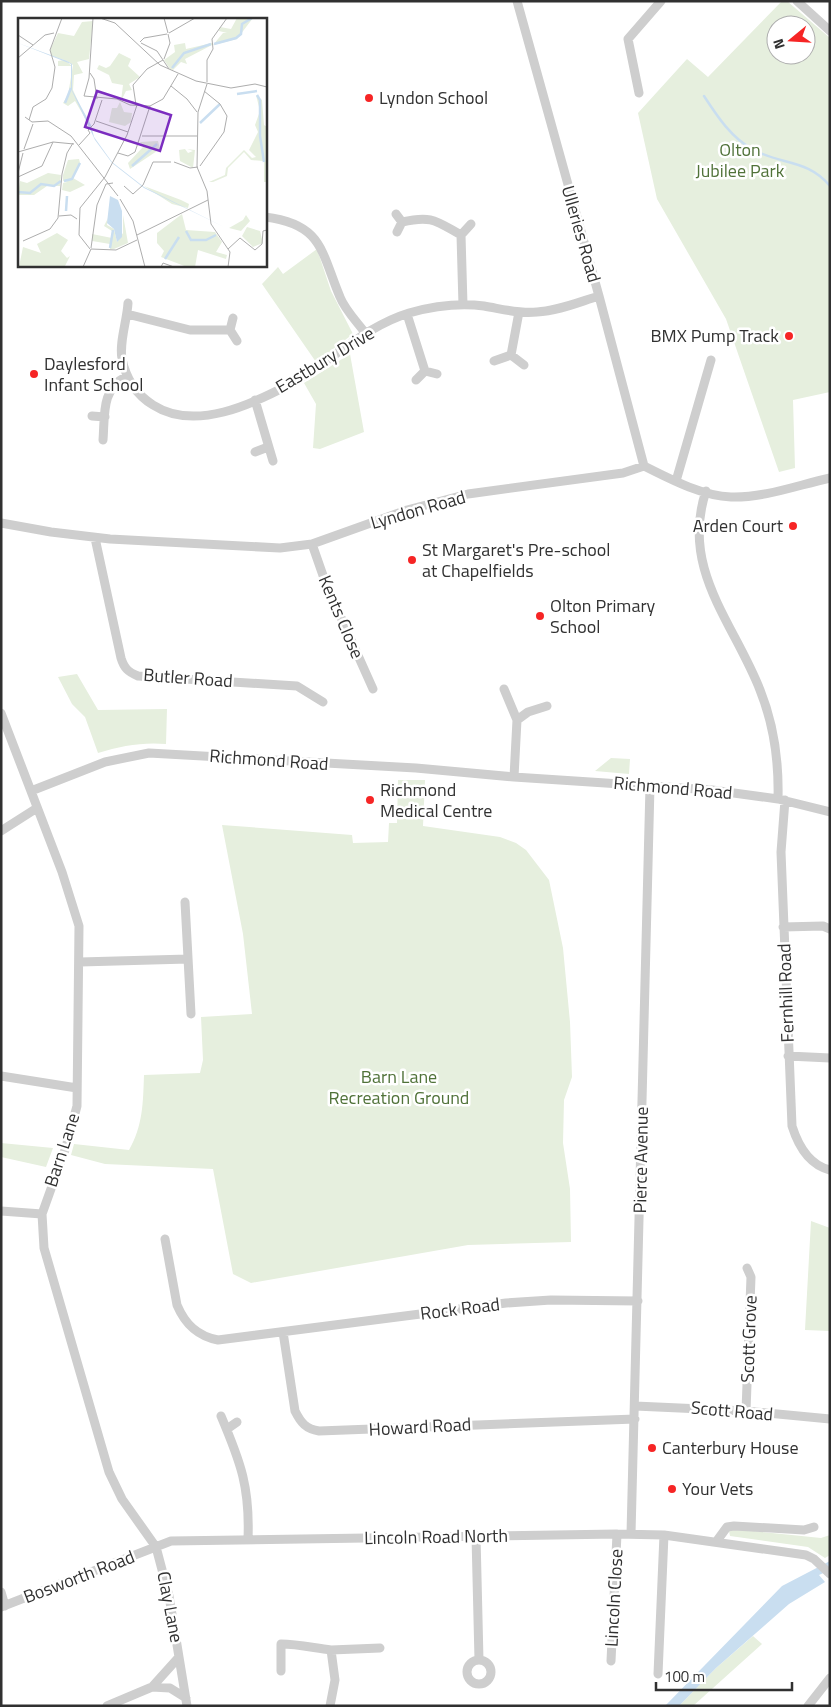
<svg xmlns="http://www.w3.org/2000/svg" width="831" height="1707" viewBox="0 0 831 1707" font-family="'Titillium Web',sans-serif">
	<rect width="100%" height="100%" fill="#fff"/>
	<path fill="#e6efde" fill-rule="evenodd" d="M782,1H787L830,38V392L793,400L795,468L779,472L726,319L657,199L638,113L687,59L708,77ZM776,25H806V55H776Z
		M317,249L331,291L353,334L316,362L262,284L278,267L283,274Z
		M350,354L364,432L320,449L313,448L316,404L304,383Z
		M77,674L98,710L167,709L166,744C142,742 121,746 98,753L85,717L72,704L58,677Z
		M611,758L630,759L629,774L595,771Z
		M398,780H425L423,826L500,837L516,843L526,850L549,880L563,948L570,1022L572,1077L564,1100L563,1143L570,1189L571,1242L468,1245L251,1283L233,1274L213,1169L105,1164L71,1155L74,1144L129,1150C143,1126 143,1103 144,1075L200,1073L203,1060L201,1017L252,1014L243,934L222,825L352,835L353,843L388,842L389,823H397Z
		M1,1143L53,1148L46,1167L1,1157Z
		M811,1221L830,1228V1331L805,1330Z
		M734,1529L821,1538L830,1535V1555L825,1558L808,1547L730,1536L729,1531Z
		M753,1636L762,1644L693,1706H679L716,1668Z"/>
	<path fill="#c9def0" d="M830,1561V1570L819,1575L825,1582L789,1604L716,1668L679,1706H665L782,1586Z"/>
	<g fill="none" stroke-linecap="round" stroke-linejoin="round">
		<path stroke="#c9def0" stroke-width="2.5" d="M704,96C717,116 732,139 754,150C781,165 808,159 830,186"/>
		<path stroke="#cecece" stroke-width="9" d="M517,1L599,296L644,466
			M797,1L830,31
			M639,93L628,39L661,1
			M396,214L402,222L397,232
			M265,217C323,224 321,252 340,297C345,310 358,323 366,334
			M402,222C432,215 436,221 461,235
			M128,303C127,321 119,342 122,359C126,379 137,395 153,405C195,432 253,404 292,383C331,361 366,326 409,313C434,306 459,303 484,306C502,309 519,314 537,312C558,311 579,302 599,296
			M463,305L461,235L471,224
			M127,314L190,330H230
			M407,314L425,371
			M233,318L230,330L237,341
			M511,355L519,312
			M494,361L511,355L524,365
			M416,380L425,371L437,374
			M255,400L273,461
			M92,416L105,417
			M103,440C105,414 101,389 127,376
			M255,452L268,447
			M676,481L711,360
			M706,491C680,569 734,623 760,690C774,725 779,761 778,799
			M1,523L51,532L110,539L280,548L312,544L407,510L468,494L623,473L644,466C670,479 702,496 731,497C764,498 798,485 830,478
			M95,538L121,658C124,668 128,672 138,676L297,686L323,702
			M312,544L326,584L373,689
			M504,689L517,720L514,777
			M1,713L62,872L79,926L77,1106L66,1147L42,1214L44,1248L109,1472L122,1499L156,1547L169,1596L187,1706
			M517,720L528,712L547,706
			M31,791L105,762L149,753L416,768L514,777L712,790L778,799L830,812
			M785,800L781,852L792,1126C798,1145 809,1165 830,1170
			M1,831L37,808
			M185,902L191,1014
			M783,927L823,926L830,929
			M80,962L188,959
			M788,1056L830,1058
			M1,1076L77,1088
			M1,1211L42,1214
			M165,1239L177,1305C185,1324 197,1336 218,1340L506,1303L551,1300L638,1301
			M283,1332L295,1411C301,1423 306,1429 319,1431L635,1419
			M635,1406L746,1411L830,1419
			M746,1411L751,1277L747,1268
			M221,1416C241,1463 250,1488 248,1539
			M227,1429L237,1422
			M631,1534L650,786
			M476,1536L479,1660
			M716,1542L727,1527L734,1526L804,1530L814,1527
			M1,1592L5,1606
			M1,1607L171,1541L617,1534L664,1535L806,1555L814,1559L830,1574
			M331,1650L380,1648
			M467 1672a12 12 0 1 1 24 0a12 12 0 1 1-24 0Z
			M611,1661L617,1534
			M281,1671V1644C298,1644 314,1648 331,1650L335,1680L330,1706
			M658,1674L664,1535
			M152,1687L170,1688L186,1698
			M107,1706L152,1687L179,1657
			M808,1706L830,1678"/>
	</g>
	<g fill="#f62525" stroke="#fff" stroke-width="2">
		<circle cx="369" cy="98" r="5"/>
		<circle cx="789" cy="336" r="5"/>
		<circle cx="34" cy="374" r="5"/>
		<circle cx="793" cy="526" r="5"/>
		<circle cx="412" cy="560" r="5"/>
		<circle cx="540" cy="616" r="5"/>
		<circle cx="370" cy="800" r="5"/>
		<circle cx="652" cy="1448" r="5"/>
		<circle cx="672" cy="1489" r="5"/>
	</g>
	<g text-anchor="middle" stroke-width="5" stroke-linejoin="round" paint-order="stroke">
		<g font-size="18" fill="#313131" stroke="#fff" text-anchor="start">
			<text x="379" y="104">Lyndon School</text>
			<text x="779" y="342" text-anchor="end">BMX Pump Track</text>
			<text x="44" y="370">Daylesford<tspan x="44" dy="21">Infant School</tspan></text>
			<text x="783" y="532" text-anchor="end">Arden Court</text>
			<text x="422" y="556">St Margaret's Pre-school<tspan x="422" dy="21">at Chapelfields</tspan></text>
			<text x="550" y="612">Olton Primary<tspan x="550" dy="21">School</tspan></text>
			<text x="380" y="796">Richmond<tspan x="380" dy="21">Medical Centre</tspan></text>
			<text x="662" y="1454">Canterbury House</text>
			<text x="682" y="1495">Your Vets</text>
		</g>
		<g font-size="18" fill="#507239" stroke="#fff">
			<text x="740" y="156">Olton<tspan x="740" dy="21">Jubilee Park</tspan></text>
			<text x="399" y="1083">Barn Lane<tspan x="399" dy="21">Recreation Ground</tspan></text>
		</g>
		<g font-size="18" fill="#313131" stroke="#fff">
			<text transform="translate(581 234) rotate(74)" y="6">Ulleries Road</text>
			<text transform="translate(325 360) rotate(-31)" y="6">Eastbury Drive</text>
			<text transform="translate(418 510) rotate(-16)" y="6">Lyndon Road</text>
			<text transform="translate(341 617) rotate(67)" y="6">Kents Close</text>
			<text transform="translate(188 678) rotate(4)" y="6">Butler Road</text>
			<text transform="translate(269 760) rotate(4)" y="6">Richmond Road</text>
			<text transform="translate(673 788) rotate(5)" y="6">Richmond Road</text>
			<text transform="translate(786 993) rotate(-92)" y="6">Fernhill Road</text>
			<text transform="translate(62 1150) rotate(-72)" y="6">Barn Lane</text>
			<text transform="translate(641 1160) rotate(-89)" y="6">Pierce Avenue</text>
			<text transform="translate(460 1309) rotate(-7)" y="6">Rock Road</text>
			<text transform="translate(749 1339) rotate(-88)" y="6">Scott Grove</text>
			<text transform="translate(732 1411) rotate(5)" y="6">Scott Road</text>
			<text transform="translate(420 1427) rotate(-3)" y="6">Howard Road</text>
			<text transform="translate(436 1537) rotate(-1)" y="6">Lincoln Road North</text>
			<text transform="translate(79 1577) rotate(-21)" y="6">Bosworth Road</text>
			<text transform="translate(614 1598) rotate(-87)" y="6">Lincoln Close</text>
			<text transform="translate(170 1607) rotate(79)" y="6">Clay Lane</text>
		</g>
	</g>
	<g transform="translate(18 18)">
		<rect width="249" height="249" fill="#fff"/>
		<path d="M219,0H235L219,21L195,27L205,15H209L201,13L202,9L213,11ZM75,3L71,41L59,44L65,55L56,57L55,72L71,107L57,83L50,88L45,85L50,77L55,47L47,42L54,48H40V43L46,42L34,38L32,32L40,15L56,18L64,4ZM167,25L168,31L194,25V27L167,41L169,46L163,44L155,52L152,51L146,42L157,34L156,27ZM101,35L113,41L110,48L122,59L111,66L114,72L108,73L103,83L105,67L94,65L91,57L79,51L81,47L88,50L92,48ZM238,77L244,82L246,107L249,109V164H246V143L233,142L226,134L210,150L209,158L195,164H191L207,157L208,150L226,132L234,140L238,139L231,132L240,114L237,107L242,93ZM102,84L106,94L114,95L113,104L107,108L91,104L94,90H99ZM140,123L142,131L112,151L110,145L125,129L122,124ZM167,131L170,135L175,133L169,131L177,132L175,150L162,143L161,132ZM61,141L62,145L55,160L67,167L52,174L44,172L45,165L49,164L45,163V157L50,142ZM30,155L43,157L42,168H29L16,177H0L2,163L9,165ZM126,168L163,182L171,186L170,190L154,186ZM164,196L168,212L197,214L204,224L198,234L209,237L208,241L180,232L177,249H169L143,239L146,233L139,225V215ZM105,197L110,225L96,231H92V226L74,223V216L94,220V213L86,208L90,200L89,207L96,211L99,224L105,215ZM228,197L232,203L223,213L211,210L225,202ZM229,209L242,213L245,225L235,229L224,218ZM39,215L50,222L43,233L49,240L52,238L47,248L1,249L5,229L23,235L19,226Z" fill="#e6efde"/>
		<path d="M0,25L49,43L54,46V72L73,107L76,119L94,144L126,169L206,209L249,247L206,209L126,170L94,145L77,122L53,71V46ZM92,178L100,182L104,193V219L99,224L96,211L89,205Z" fill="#c9def0"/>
		<path fill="none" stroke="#c9def0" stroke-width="2.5" d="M196,26L218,20L223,16L224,6L234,0M154,50L166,35L193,26M219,76L239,73M239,77L242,82V118L246,144M47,85L53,70M182,105L202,86M114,148L139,126M46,163L54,161L62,145M0,174L12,175L23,166L36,168L43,163M48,193L49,178M168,213L173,222H188L198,217M92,230L95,212M147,241L161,219"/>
		<path fill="none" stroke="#adadad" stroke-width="1" d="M75,0L71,60L66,78L99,81L112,87L132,88L145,81L160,56M82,0L97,5L142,47L178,63L213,70L237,66L249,69M146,0L150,15M151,15L177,0M0,17L15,27M122,24L126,20L149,16M123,25L139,33L151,51M0,40L27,17L36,15M146,41L152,25L150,16M72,55L76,61L79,81M189,64V42L195,31L194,21L209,0M189,66L180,94L179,149L189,173L193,206L212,234L210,249M153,68L169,81L179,94M118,87L115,67L129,51L145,42M7,99L14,104L30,103L53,118L100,178M11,102L15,89L28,81L34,70L37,49L32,32L44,0M78,103L110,114M124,118H179M61,127L72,115L70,112L76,106L84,82M6,131L15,106M0,134L35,124L56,126M100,135L110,138L117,134L132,88M156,144L172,150L180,149M182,148L206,114L209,98L202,86L186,73M0,155L5,135M0,159L24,148L35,124M106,168L115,176L125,167L135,144H153M102,181L115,203L127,249M41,198L53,197L59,201M119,217L190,182M5,223L32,211L40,200L44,156L49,135L55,125M73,230L79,187L88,166L95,165M72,231L61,217L62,190L87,159L109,117L119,87M73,231L98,232L119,222M210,231L222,220L237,232L244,226L245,213L249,212M65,249L73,231M143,249L145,245L156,249"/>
		<path fill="#7b2cbf" fill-opacity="0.15" stroke="#7b2cbf" stroke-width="2.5" d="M79,73L153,97L142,133L67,109Z"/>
		<rect width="249" height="249" fill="none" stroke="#313131" stroke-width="2.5"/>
	</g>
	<rect width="831" height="1707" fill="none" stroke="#313131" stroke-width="5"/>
	<g transform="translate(791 40) rotate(252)"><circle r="24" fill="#ffffff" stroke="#adadad"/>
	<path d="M0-4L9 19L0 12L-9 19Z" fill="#f62525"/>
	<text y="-8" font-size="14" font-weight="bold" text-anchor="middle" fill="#313131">N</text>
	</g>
	<path d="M656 1682v8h136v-8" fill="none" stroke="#313131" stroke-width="2.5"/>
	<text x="664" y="1682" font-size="15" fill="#313131" stroke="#ffffff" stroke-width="4" paint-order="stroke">100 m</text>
</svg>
